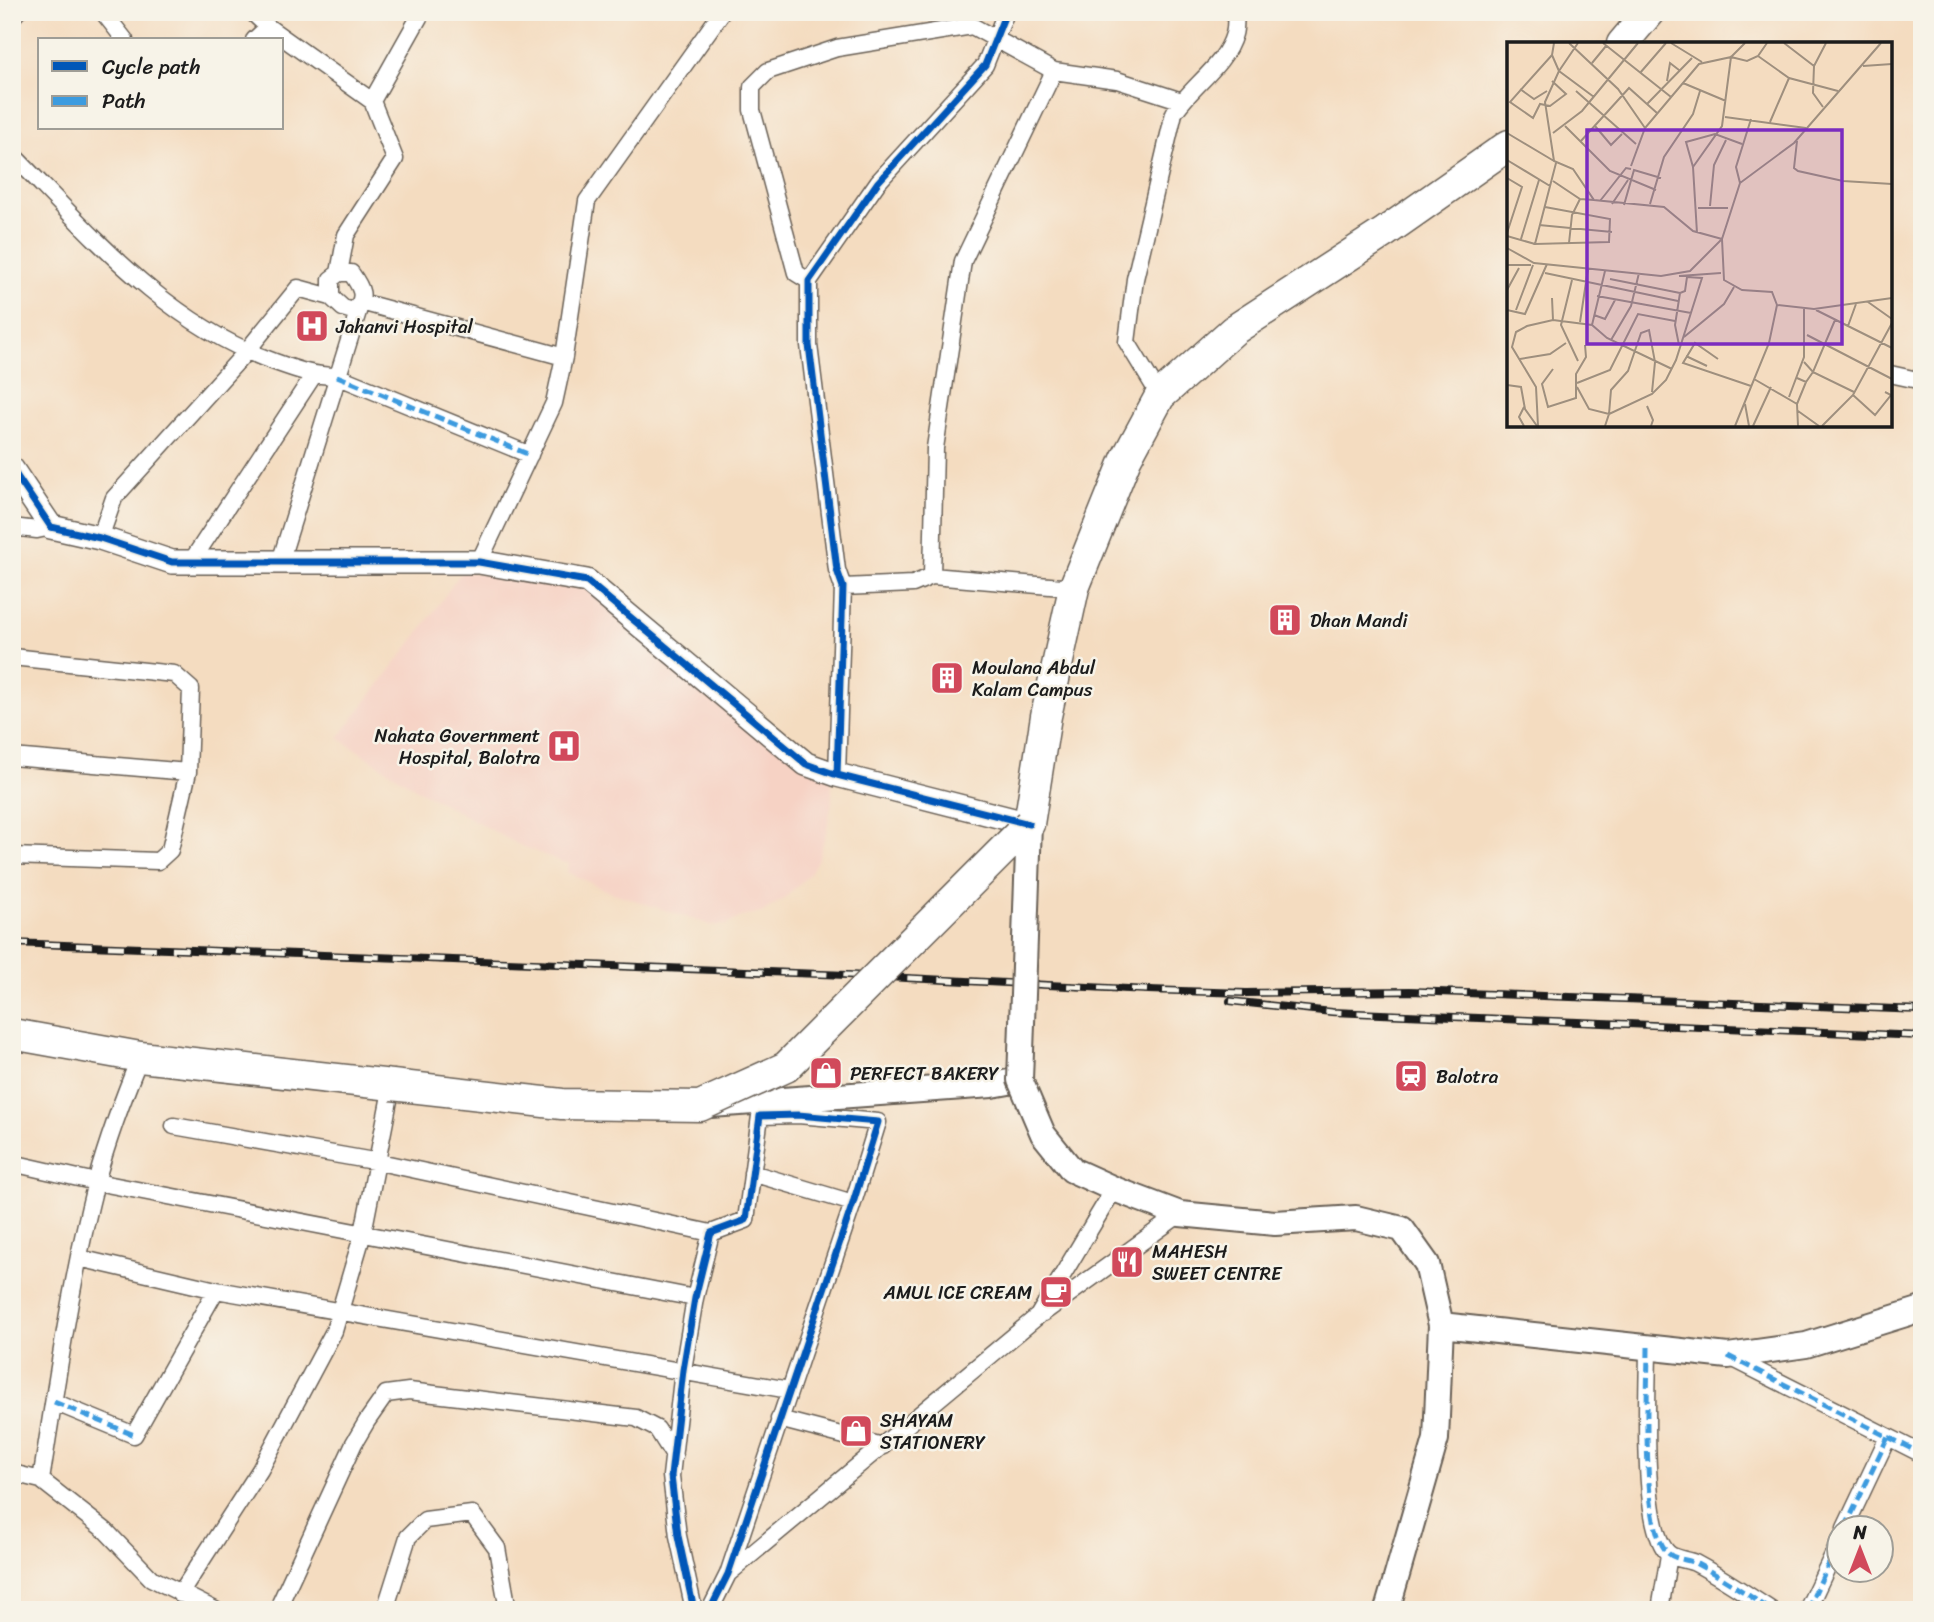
<svg xmlns="http://www.w3.org/2000/svg" width="1934" height="1622" viewBox="0 0 1934 1622" font-family="Sriracha,sans-serif">
	<rect width="100%" height="100%" fill="#f7f3e8"/>
	<filter id="ink" filterUnits="userSpaceOnUse"><feTurbulence type="fractalNoise" baseFrequency=".0143" numOctaves="2"/><feDisplacementMap in="SourceGraphic" scale="14" xChannelSelector="R" yChannelSelector="G"/><feConvolveMatrix kernelMatrix="1 2 1 2 8 2 1 2 1" color-interpolation-filters="sRGB"/></filter>
	<filter id="wash" filterUnits="userSpaceOnUse"><feTurbulence type="fractalNoise" baseFrequency=".00686" numOctaves="4" result="noise"/><feDisplacementMap in="SourceGraphic" scale="28" xChannelSelector="R" yChannelSelector="G"/><feGaussianBlur stdDeviation="1.57" result="paint"/><feColorMatrix in="noise" values="0 0 0 0 0 0 0 0 0 0 0 0 0 0 0 0 0 1.4 0 .05"/><feComposite in="paint" operator="in"/></filter>
	<g filter="url(#wash)">
		<rect width="100%" height="100%" fill="#f4dcc0"/>
		<path fill="#f6d2c4" d="M462,571L587,585L832,778V803L826,833L818,859L810,873L785,898L761,913L741,917L726,925H711L695,920L607,891L567,872L569,863L561,862L517,844L417,789L338,738L418,634Z"/>
	</g>
	<g filter="url(#ink)">
		<g fill="none" stroke-linecap="round" stroke-linejoin="round">
			<defs>
				<path id="street" d="M103,12L125,40
					M252,12L268,27L372,101
					M12,17L17,12
					M254,40L268,27
					M12,154C91,234 166,324 275,362C297,370 314,376 337,376L530,455
					M339,273L346,235L395,159L372,101L422,12
					M339,273H351C361,287 368,298 353,311L343,308L331,297V279Z
					M809,281L796,273L752,110V87L768,71L837,48L972,26L1054,71L1117,80L1182,101
					M1890,374L1922,381
					M1160,396L1127,342L1135,279L1174,113C1191,86 1225,66 1234,34C1236,28 1235,19 1236,12
					M12,527L37,530L51,527
					M100,538L114,498L246,352L298,288L331,297
					M191,562L313,376
					M280,562L361,302L564,357
					M479,562L554,403L564,357L587,201L722,12
					M932,576L935,448L963,261L1054,71
					M843,587L913,584L932,576L1074,588
					M12,657L174,674L191,689L188,772L170,850L158,861L12,856
					M12,757L188,772
					M837,775L843,587L837,570L809,345V281L878,182L985,65L1006,12
					M174,1126L379,1162L711,1233
					M12,1163L96,1182L695,1298
					M752,1173L853,1203
					M79,1258L216,1290L789,1390
					M1043,1313L1180,1214
					M1648,1347C1648,1388 1640,1527 1668,1553C1675,1560 1689,1559 1697,1564C1723,1578 1747,1594 1771,1610
					M1730,1357L1922,1454
					M54,1402L134,1435L216,1290
					M779,1419L883,1446
					M12,1473L41,1480L106,1531L151,1578L215,1610
					M41,1480C57,1381 71,1279 96,1182C108,1139 123,1098 140,1057
					M1845,1528L1888,1437
					M729,1573L1038,1316L1114,1189
					M180,1594L260,1470L334,1331L363,1233L392,1085
					M277,1610L354,1443L367,1421L386,1394L409,1391L636,1418L657,1429L674,1456
					M385,1610L408,1537L425,1520L472,1514L497,1548L508,1610
					M694,1610L678,1536L671,1476L683,1370L695,1298L711,1233L746,1220L760,1116L798,1115L878,1122L853,1203L728,1574L710,1610
					M1660,1610L1669,1555
					M1807,1610L1840,1540"/>
				<path id="secondary" d="M12,469L51,527L100,538L172,562H479L587,581L806,764L837,775L1029,824"/>
				<path id="primary" d="M711,1105L992,1085L1020,1080
					M1072,1170L1114,1189L1180,1214L1275,1223L1356,1218L1402,1229L1427,1264L1441,1325L1436,1439L1387,1610
					M1441,1325L1728,1356L1806,1345L1922,1309"/>
				<path id="highway" d="M1622,44L1649,12
					M1029,824L1046,716L1074,588L1126,459L1160,396L1234,330L1385,232L1509,145
					M12,1034L140,1057L392,1085"/>
			</defs>
			<use href="#street" stroke="#685f55" stroke-width="19"/>
			<use href="#secondary" stroke="#685f55" stroke-width="26"/>
			<use href="#primary" stroke="#685f55" stroke-width="28"/>
			<use href="#highway" stroke="#685f55" stroke-width="33"/>
			<use href="#street" stroke="#fff" stroke-width="16"/>
			<use href="#secondary" stroke="#fff" stroke-width="23"/>
			<use href="#primary" stroke="#fff" stroke-width="24"/>
			<use href="#highway" stroke="#fff" stroke-width="30"/>
			<defs>
				<path id="rail" d="M12,943L847,975L1148,990L1246,993L1410,991L1922,1010
					M1230,1001L1332,1012L1922,1036"/>
			</defs>
			<use href="#rail" stroke="#1c1c1c" stroke-width="8"/>
			<use href="#rail" stroke="#f7f3e8" stroke-width="5" stroke-dasharray="16" stroke-linecap="butt"/>
			<defs>
				<path id="primary-bridge" d="M1029,824L1020,1080L1043,1134L1072,1170"/>
				<path id="highway-bridge" d="M392,1085L562,1104L700,1106L786,1067L1029,824"/>
			</defs>
			<use href="#primary-bridge" stroke="#685f55" stroke-width="28" stroke-linecap="butt"/>
			<use href="#highway-bridge" stroke="#685f55" stroke-width="33" stroke-linecap="butt"/>
			<use href="#primary-bridge" stroke="#fff" stroke-width="24"/>
			<use href="#highway-bridge" stroke="#fff" stroke-width="30"/>
			<path stroke="#3c9bdf" stroke-width="5" stroke-dasharray="10 5" stroke-linecap="butt" d="M337,376L530,455
				M1648,1347C1648,1388 1640,1527 1668,1553C1675,1560 1689,1559 1697,1564C1723,1578 1747,1594 1771,1610
				M1728,1356L1922,1454
				M54,1402L134,1435
				M1845,1528L1888,1437
				M1807,1610L1840,1540"/>
			<defs>
				<path id="cycleway" d="M12,469L51,527L100,538L172,562H479L587,581L806,764L837,775L1029,824
					M837,775L843,587L837,570L809,345V281L878,182L985,65L1006,12
					M694,1610L678,1536L671,1476L683,1370L695,1298L711,1233L746,1220L760,1116L798,1115L878,1122L853,1203L728,1574L710,1610"/>
			</defs>
			<use href="#cycleway" stroke="#f7f3e8" stroke-width="11"/>
			<use href="#cycleway" stroke="#0057b8" stroke-width="7"/>
		</g>
	</g>
	<defs>
		<symbol id="hospital-square" viewBox="-11 -11 22 22"><rect x="-9" y="-9" width="18" height="18" rx="4" fill="#d1495b" stroke="#f7f3e8"/><path d="M-5-5h3v3.5h4V-5h3V5h-3V1.5h-4V5h-3Z" fill="#fff"/></symbol>
		<symbol id="building-square" viewBox="-11 -11 22 22"><rect x="-9" y="-9" width="18" height="18" rx="4" fill="#d1495b" stroke="#f7f3e8"/><path d="M-4-6H4V6H1V3H-1V6H-4ZM-2.5-4.3h1.7v1.8h-1.7ZM.8-4.3h1.7v1.8H.8ZM-2.5-1h1.7V.8h-1.7ZM.8-1h1.7V.8H.8Z" fill="#fff"/></symbol>
		<symbol id="shop-square" viewBox="-11 -11 22 22"><rect x="-9" y="-9" width="18" height="18" rx="4" fill="#d1495b" stroke="#f7f3e8"/><path d="M-5-2.5h2.3a2.7 3.5 0 0 1 5.4 0H5L5.5 6h-11ZM-1.5-2.5h3a1.5 2.3 0 0 0-3 0Z" fill="#fff"/></symbol>
		<symbol id="station-square" viewBox="-11 -11 22 22"><rect x="-9" y="-9" width="18" height="18" rx="4" fill="#d1495b" stroke="#f7f3e8"/><path d="M-3-6H3Q5-6 5-4V2Q5 4 3 4L4.5 6H3L1.5 4h-3L-3 6H-4.5L-3 4Q-5 4-5 2V-4Q-5-6-3-6ZM-3.5-4v3h7v-3ZM-3.5 1v1.5H-2V1ZM2 1v1.5H3.5V1Z" fill="#fff"/></symbol>
		<symbol id="restaurant-square" viewBox="-11 -11 22 22"><rect x="-9" y="-9" width="18" height="18" rx="4" fill="#d1495b" stroke="#f7f3e8"/><path d="M-5-6h1v4h1v-4h1v4h1v-4h1v5L-1.5 .5V6h-2V.5L-5-1ZM5-6V6H3V1.5H1.5Q1.5-4 5-6Z" fill="#fff"/></symbol>
		<symbol id="cafe-square" viewBox="-11 -11 22 22"><rect x="-9" y="-9" width="18" height="18" rx="4" fill="#d1495b" stroke="#f7f3e8"/><path d="M-5.5-4.5H6V0H3Q3 3.5 0 3.5H-2.5Q-5.5 3.5-5.5 0ZM3-3.2v2h1.7v-2ZM-6 4.5H4V6H-6Z" fill="#fff"/></symbol>
	</defs>
	<g fill-rule="evenodd">
		<use href="#hospital-square" x="293" y="307" width="38" height="38"/>
		<use href="#building-square" x="1266" y="601" width="38" height="38"/>
		<use href="#building-square" x="928" y="659" width="38" height="38"/>
		<use href="#hospital-square" x="545" y="727" width="38" height="38"/>
		<use href="#shop-square" x="807" y="1054" width="38" height="38"/>
		<use href="#station-square" x="1392" y="1057" width="38" height="38"/>
		<use href="#restaurant-square" x="1108" y="1243" width="38" height="38"/>
		<use href="#cafe-square" x="1037" y="1273" width="38" height="38"/>
		<use href="#shop-square" x="837" y="1412" width="38" height="38"/>
	</g>
	<g text-anchor="middle" stroke-width="5" stroke-linejoin="round" paint-order="stroke">
		<g font-size="19" fill="#1c1c1c" stroke="#f7f3e8" text-anchor="start">
			<text x="336" y="333">Jahanvi Hospital</text>
			<text x="1310" y="627">Dhan Mandi</text>
			<text x="972" y="674">Moulana Abdul<tspan x="972" dy="22">Kalam Campus</tspan></text>
			<text x="540" y="742" text-anchor="end">Nahata Government<tspan x="540" dy="22">Hospital, Balotra</tspan></text>
			<text x="850" y="1080">PERFECT BAKERY</text>
			<text x="1436" y="1083">Balotra</text>
			<text x="1152" y="1258">MAHESH<tspan x="1152" dy="22">SWEET CENTRE</tspan></text>
			<text x="1032" y="1299" text-anchor="end">AMUL ICE CREAM</text>
			<text x="880" y="1427">SHAYAM<tspan x="880" dy="22">STATIONERY</tspan></text>
		</g>
	</g>
	<g transform="translate(1507 42)">
		<rect width="385" height="385" fill="#f4dcc0"/>
		<path fill="none" stroke="#9e8f7e" stroke-width="2" d="M47,1L45,13L52,29L38,60L47,119L66,127L87,158L157,165L186,189L215,197M62,1L111,47L138,86M71,1L52,29L87,55M96,1L164,55M164,1L195,20M277,1L307,24M251,14L282,36L331,49M85,21L99,4M356,24L385,22M133,31L159,1M45,39L59,52L43,64L33,62L26,76L3,60L45,13M160,39L163,21L172,28M176,41L219,59M13,47L27,57L40,49M69,49L129,102M140,62L185,16M316,65L306,51L307,24L319,1M218,75L299,86M263,80L282,36M58,84L103,129L149,148M88,84L104,103L115,92M0,91L47,119M46,91L75,69L131,1M290,99L287,126L291,129L336,139L385,142M73,100L122,46L150,71M0,118L43,144M124,124L138,86L192,22L224,15L238,1M186,125L215,84L224,15L240,19L251,14L260,1M0,136L15,145L0,191M46,139L73,157L87,158M233,141L229,125L244,77M93,159L119,126L124,127M105,162L121,138M143,162L157,115L186,72L193,49M117,163L127,128L154,136M203,164L207,123L219,98M38,165L103,177L102,200L28,202L49,121M191,166H221M32,183L105,190M190,191L186,125L179,100L208,92L235,102M0,194L28,202M14,197L32,138M215,197L217,238L235,248L265,250L270,263L262,301L228,384M62,201L65,173L73,157M0,206L27,221L154,234L183,229L215,197L233,141L287,101L374,1M0,223H24M38,231L171,259M172,234L214,231M103,237L173,251M65,238L54,283L71,319M0,248L12,226M90,254L184,271M45,256L46,278M361,260L385,277M270,263L307,267L385,256M0,268L18,272L40,222M9,268L26,223M309,268L385,306M87,273L98,277L108,258M73,280L81,227M85,283L98,229M341,284L349,262M300,293L385,337M177,295L217,262L227,245M104,298L124,264L132,231M179,314L200,324M13,317L43,312L59,301M211,317L188,301L176,321L244,344M297,320L306,330L328,278M46,327L35,342L41,365L69,356V332L79,315L78,303M290,336L299,340L306,330L347,350M247,337L290,362L291,384M70,341L103,328L131,272L168,279M0,343L14,345L18,367L30,384M70,345L82,367L102,372L104,348L121,329L134,291L142,288L148,320L145,350M346,353L368,373L384,353L378,350M282,355L297,315V266M238,362L242,384M290,362L299,340M140,364L146,378L144,384M291,369L312,384M17,384L12,375L17,365M31,384L29,345L5,305L9,290L20,284L46,278L85,283L100,296L165,327M98,384L102,372L145,352L159,338L169,318L195,236L180,235L178,249L173,251L168,283L172,303M246,384L264,345M315,384L346,353L385,281"/>
		<path fill="#7b2cbf" fill-opacity="0.15" stroke="#7b2cbf" stroke-width="3.5" d="M80,88H335V302H80Z"/>
		<rect width="385" height="385" fill="none" stroke="#1c1c1c" stroke-width="3.5"/>
	</g>
	<rect width="1934" height="1622" fill="none" stroke="#f7f3e8" stroke-width="42"/>
	<rect x="38" y="38" width="245" height="91" fill="#f7f3e8" stroke="#9f9d96" stroke-width="2"/>
	<rect x="52" y="61" width="35" height="10" fill="#0057b8" stroke="#9f9d96" stroke-width="2"/>
	<text x="102" y="74" font-size="21" fill="#1c1c1c">Cycle path</text>
	<rect x="52" y="96" width="35" height="10" fill="#3c9bdf" stroke="#9f9d96" stroke-width="2"/>
	<text x="102" y="108" font-size="21" fill="#1c1c1c">Path</text>
	<g transform="translate(1860 1549)"><circle r="33" fill="#f7f3e8" stroke="#9f9d96" stroke-width="2"/>
	<path d="M0-5L12 26L0 18L-12 26Z" fill="#d1495b"/>
	<text y="-10" font-size="19" font-weight="bold" text-anchor="middle" fill="#1c1c1c">N</text>
	</g>
</svg>
